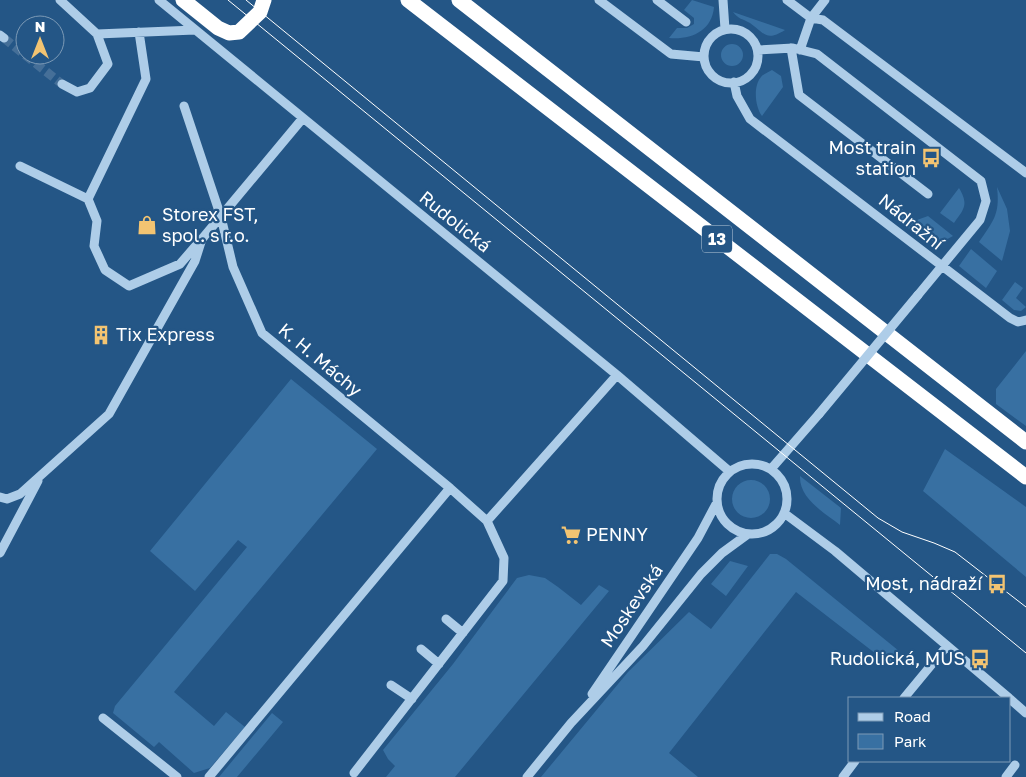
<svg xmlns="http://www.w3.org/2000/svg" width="1026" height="777" viewBox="0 0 1026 777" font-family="'Golos Text',sans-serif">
	<rect width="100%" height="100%" fill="#245686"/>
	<path fill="#3870a2" d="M692,0L714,7C712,31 691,40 669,38L677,28H687L694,24V18L684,10Z
		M733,12L785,30C766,42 764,33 750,23C743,19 738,19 733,12Z
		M721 55a11 11 0 1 1 22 0a11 11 0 1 1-22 0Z
		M772,70L781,76L783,87L762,116C755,107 753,86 761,77C763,74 769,72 772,70Z
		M997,187L1007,209L1010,231L1002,261L979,242C994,220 1000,214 997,187Z
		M959,188C969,205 964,209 954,223L940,213Z
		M902,209L917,220L928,216L953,236C928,251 914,232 895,217Z
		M971,249L997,271L986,288L959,266Z
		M1015,282L1023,288L1016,298L1026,307L1021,311L1014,310L1002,300Z
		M1026,351V426L996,404V389Z
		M291,379L377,449L174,692L214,726L226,712L245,727L210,768L194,773L159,742L154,747L113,713L115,706L247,547L238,540L195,591L150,551Z
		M945,449L1026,507V577L923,491Z
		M800,476L841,508L840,525C825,513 799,499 800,476Z
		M732 499a19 19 0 1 1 38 0a19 19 0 1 1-38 0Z
		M770,554H777L786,559L899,651L889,664L796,592L669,753L698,777H541L628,672L689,612L711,629Z
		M730,561L748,566L726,596L711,584Z
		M529,575L545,578L558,587L581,605L599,585L609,591L455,777H386L395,766L388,759L383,750L453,664L517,578Z
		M272,713L283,722L237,777H219Z"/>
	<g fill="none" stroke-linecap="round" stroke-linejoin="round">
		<path stroke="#456f98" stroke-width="9" stroke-dasharray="9 4.5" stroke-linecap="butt" d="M4,38L25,55
			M25,55L62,84"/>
		<path stroke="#aecde8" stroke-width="9" d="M60,0L97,34L195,30
			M159,0L617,375L729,471
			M599,0L671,54L704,57
			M657,0L686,22
			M723,0L725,29
			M787,0L811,18L800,50
			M825,0L811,18L823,20L1026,173
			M704 56a27 27 0 1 1 54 0a27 27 0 1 1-54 0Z
			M0,35L4,38
			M791,48L799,95L928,194
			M758,50L793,48L817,54L981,181L986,201L980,220L918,295
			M734,82L737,96L750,119L1010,318L1018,322L1026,320
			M62,84L77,92L90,88L108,64L97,34
			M184,106L221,217L233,267L262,333L450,488L487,521L504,558L503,581L354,773
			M20,166L88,199L97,221L94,246L105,270L129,286L180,264L199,242
			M88,199L146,79L139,32
			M717 499a35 35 0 1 1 70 0a35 35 0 1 1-70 0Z
			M771,469L819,414
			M0,497L7,499L20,494L109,414L195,261L202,239L303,118
			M784,513L835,551L1009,698
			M487,521L617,375
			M0,553L38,481
			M446,619L463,633
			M421,649L439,664
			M391,685L412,699
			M592,694L698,538L716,504
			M904,698L947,646
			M1010,699L1026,713
			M103,718L177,777
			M209,777L450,488
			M527,777L571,723L643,646L701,574L722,553L748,534
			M843,777L855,761
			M1006,777L1015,765"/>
		<path stroke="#fff" stroke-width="15" d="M183,0L218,28L229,33L239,32L260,12L264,0
			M408,0L1026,477
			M459,0L1026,442"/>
		<path stroke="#fff" stroke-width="1" d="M228,0L1026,653
			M246,0L878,518L902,532L934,543L955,552L1026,607"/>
		<path stroke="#aecde8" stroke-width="9" d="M819,414L918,295"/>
	</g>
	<defs>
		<symbol id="bus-bare" viewBox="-9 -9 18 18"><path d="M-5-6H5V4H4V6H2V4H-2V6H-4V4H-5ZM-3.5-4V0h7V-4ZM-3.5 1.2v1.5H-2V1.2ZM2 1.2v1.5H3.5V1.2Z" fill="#f3c472" stroke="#245686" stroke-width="2.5" paint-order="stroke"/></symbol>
		<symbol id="shop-bare" viewBox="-9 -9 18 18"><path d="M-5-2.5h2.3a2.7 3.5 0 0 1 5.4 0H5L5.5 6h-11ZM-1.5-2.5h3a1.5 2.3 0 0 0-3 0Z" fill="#f3c472" stroke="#245686" stroke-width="2.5" paint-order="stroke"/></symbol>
		<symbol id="building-bare" viewBox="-9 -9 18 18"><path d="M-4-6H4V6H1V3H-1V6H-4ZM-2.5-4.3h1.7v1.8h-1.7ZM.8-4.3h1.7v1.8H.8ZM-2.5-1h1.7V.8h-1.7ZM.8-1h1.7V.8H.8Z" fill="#f3c472" stroke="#245686" stroke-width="2.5" paint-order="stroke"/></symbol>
		<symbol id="supermarket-bare" viewBox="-9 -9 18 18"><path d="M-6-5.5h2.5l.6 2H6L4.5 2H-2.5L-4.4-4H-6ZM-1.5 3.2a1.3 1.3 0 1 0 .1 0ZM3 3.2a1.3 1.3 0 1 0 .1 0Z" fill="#f3c472" stroke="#245686" stroke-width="2.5" paint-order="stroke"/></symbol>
	</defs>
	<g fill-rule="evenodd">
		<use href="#bus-bare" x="917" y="144" width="28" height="28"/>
		<use href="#shop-bare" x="133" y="211" width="28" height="28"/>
		<use href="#building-bare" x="87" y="321" width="28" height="28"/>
		<use href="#supermarket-bare" x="557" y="521" width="28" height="28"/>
		<use href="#bus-bare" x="983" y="570" width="28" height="28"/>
		<use href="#bus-bare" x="966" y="645" width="28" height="28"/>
	</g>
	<g text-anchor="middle" stroke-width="4.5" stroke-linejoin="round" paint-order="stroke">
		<rect fill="#245686" stroke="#bdccdb" stroke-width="1" x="702" y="225.5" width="30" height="27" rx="4"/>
		<g font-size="16" font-weight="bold" fill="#fff">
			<text x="717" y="245">13</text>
		</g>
		<g font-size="18" fill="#fff" stroke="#245686" text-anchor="end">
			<text x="916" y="154">Most train<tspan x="916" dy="21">station</tspan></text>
			<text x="162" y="221" text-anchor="start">Storex FST,<tspan x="162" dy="21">spol. s r.o.</tspan></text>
			<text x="116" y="341" text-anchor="start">Tix Express</text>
			<text x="586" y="541" text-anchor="start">PENNY</text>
			<text x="982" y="590">Most, nádraží</text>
			<text x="965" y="665">Rudolická, MUS</text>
		</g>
		<g font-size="18" fill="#fff" stroke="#245686">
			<text transform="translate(455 222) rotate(39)" y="6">Rudolická</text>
			<text transform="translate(911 222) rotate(39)" y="6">Nádražní</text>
			<text transform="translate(320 360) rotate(40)" y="6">K. H. Máchy</text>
			<text transform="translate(632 606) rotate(-56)" y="6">Moskevská</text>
		</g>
	</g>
	<rect x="848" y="697" width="162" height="65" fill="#245686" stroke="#7c9ab6"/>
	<rect x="858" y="713" width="25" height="8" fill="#aecde8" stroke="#7c9ab6"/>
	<text x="894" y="722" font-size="15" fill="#ffffff">Road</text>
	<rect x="858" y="734" width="25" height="15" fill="#3870a2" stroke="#7c9ab6"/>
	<text x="894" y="747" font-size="15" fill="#ffffff">Park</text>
	<g transform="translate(40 40)"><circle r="24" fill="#245686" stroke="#7c9ab6"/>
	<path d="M0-4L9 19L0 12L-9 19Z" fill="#f3c472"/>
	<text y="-8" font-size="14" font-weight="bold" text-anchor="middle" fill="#ffffff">N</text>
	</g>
</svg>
